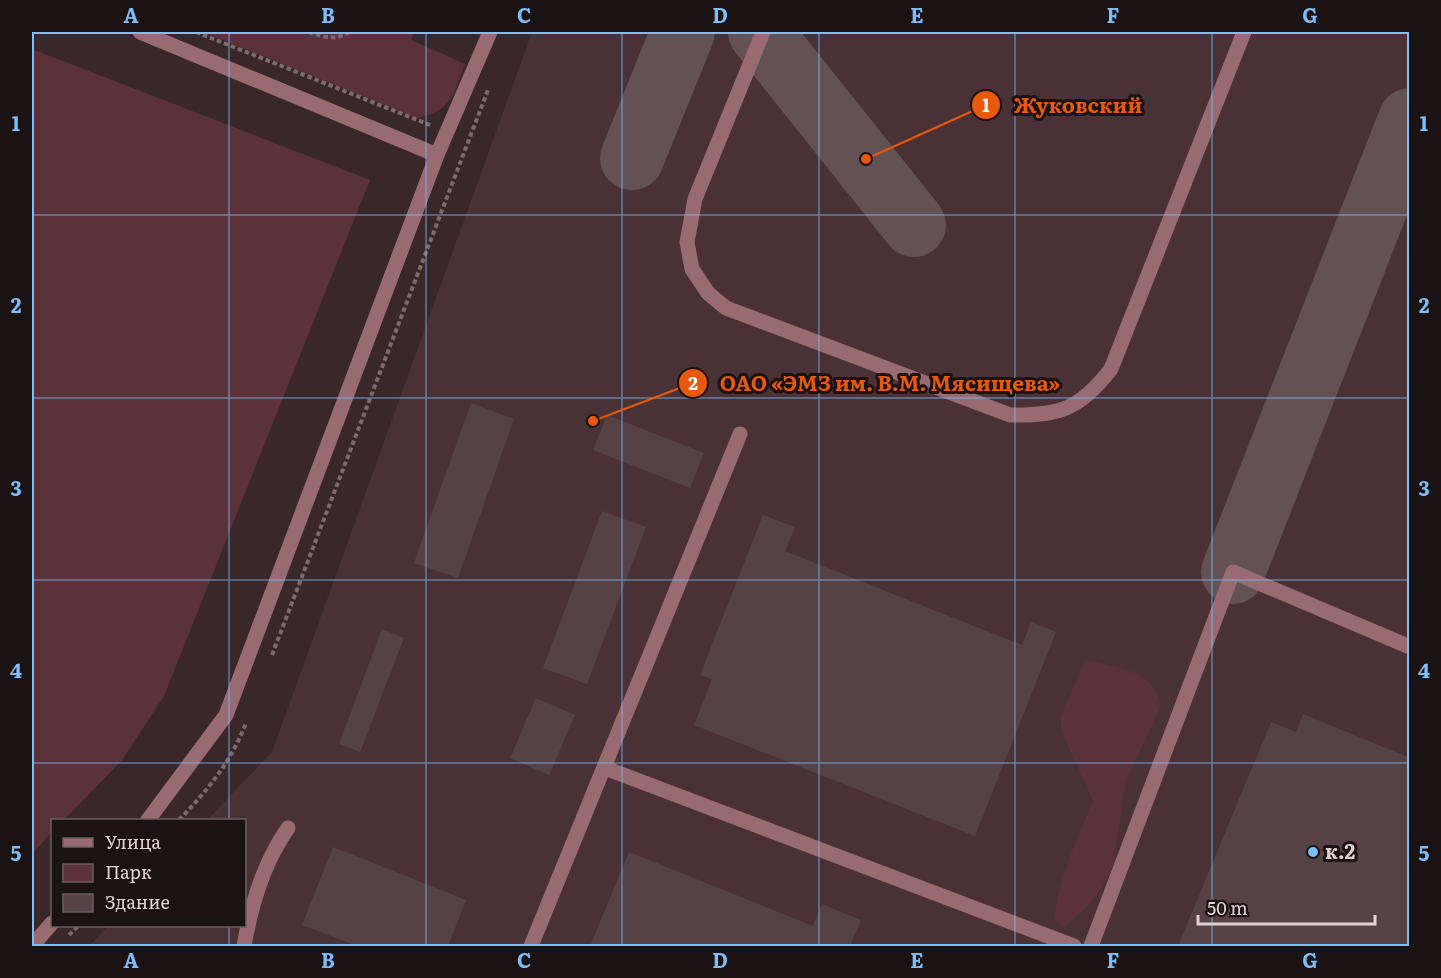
<svg xmlns="http://www.w3.org/2000/svg" width="1441" height="978" viewBox="0 0 1441 978" font-family="Literata,serif">
	<rect width="100%" height="100%" fill="#3a272a"/>
	<path fill="#4a3135" d="M532,32H1409V946H89L108,926H244V820H207L272,752Z"/>
	<path fill="#5b323a" d="M203,32H414L411,40L465,64C453,95 453,110 417,118Z
		M32,49L370,180L164,696L122,760L64,820H52V832L32,854Z
		M1085,660C1114,667 1156,669 1161,706L1126,781L1113,865C1102,894 1087,907 1065,927L1054,920C1059,878 1077,839 1093,801L1061,730V717Z"/>
	<g fill="none" stroke-linecap="round" stroke-linejoin="round">
		<path stroke="#635154" stroke-width="64" d="M760,32L914,225
			M632,158L683,32
			M1233,572L1410,120"/>
	</g>
	<path fill="#564245" d="M471,403L514,419L458,578L414,563Z
		M607,415L704,453L690,488L593,450Z
		M602,511L646,527L587,684L543,668Z
		M763,515L795,527L785,551L1022,645L1031,622L1056,632L975,836L694,725L712,679L700,675Z
		M382,629L404,638L360,752L339,744Z
		M536,698L575,715L549,775L510,758Z
		M1303,714L1410,758V946H1178L1271,722L1296,732Z
		M333,847L466,900L448,946H357L302,925Z
		M629,852L813,926L822,904L861,920L850,946H590Z"/>
	<g fill="none" stroke-linecap="round" stroke-linejoin="round">
		<path stroke="#7c6b6e" stroke-width="4" stroke-dasharray="4.5 3" stroke-linecap="butt" d="M196,32L430,125
			M309,32C323,37 336,41 349,32
			M272,655L488,90
			M179,820C207,791 231,762 246,723
			M69,935L78,926"/>
		<path stroke="#986b72" stroke-width="15" d="M140,32L437,155
			M763,32L695,199L687,242L692,269L708,293L726,308L1010,415C1060,416 1080,409 1111,369L1244,32
			M605,768L1074,946
			M148,820L226,715L437,155L490,32
			M32,946L52,923
			M244,946C251,905 264,862 288,828
			M531,946L740,434
			M1091,946L1233,572L1410,647"/>
	</g>
	<path fill="none" stroke="#7dbef9" stroke-width="1.5" stroke-opacity="0.55" d="M229,32V820M426,32V946M622,32V946M819,32V946M1015,32V946M1212,32V946M32,215H1410M32,398H1410M32,580H1410M32,763H1410M229,926V946"/>
	<circle fill="#7dbef9" stroke="#1b1214" stroke-width="2" cx="1313" cy="852" r="6"/>
	<g text-anchor="middle" stroke-width="6" stroke-linejoin="round" paint-order="stroke">
		<g font-size="20" font-weight="bold" fill="#e0d2d4" stroke="#1b1214" text-anchor="start">
			<text x="1325" y="859">к.2</text>
		</g>
	</g>
	<path fill="none" stroke="#e8590c" stroke-width="2" d="M866 159L986 105M593 421L693 383"/>
	<g fill="#e8590c" stroke="#1b1214" stroke-width="2">
		<circle cx="866" cy="159" r="6"/>
		<circle cx="593" cy="421" r="6"/>
		<circle cx="986" cy="105" r="15"/>
		<circle cx="693" cy="383" r="15"/>
	</g>
	<g font-size="18" text-anchor="middle" font-weight="bold" fill="#fff">
		<text x="986" y="112">1</text>
		<text x="693" y="390">2</text>
	</g>
	<g font-size="21" text-anchor="middle" font-weight="bold" fill="#e8590c" stroke="#1b1214" stroke-width="6" stroke-linejoin="round" paint-order="stroke">
		<text x="1078" y="113">Жуковский</text>
		<text x="890" y="391">ОАО «ЭМЗ им. В.М. Мясищева»</text>
	</g>
	<rect width="1441" height="978" fill="none" stroke="#1b1214" stroke-width="66"/>
	<rect x="51" y="819" width="195" height="108" fill="#1b1214" stroke="#6a5f61" stroke-width="1.5"/>
	<rect x="63" y="838" width="30" height="9" fill="#986b72" stroke="#6a5f61" stroke-width="1.5"/>
	<text x="105" y="849" font-size="18" fill="#e0d2d4">Улица</text>
	<rect x="63" y="864" width="30" height="18" fill="#5b323a" stroke="#6a5f61" stroke-width="1.5"/>
	<text x="105" y="879" font-size="18" fill="#e0d2d4">Парк</text>
	<rect x="63" y="894" width="30" height="18" fill="#564245" stroke="#6a5f61" stroke-width="1.5"/>
	<text x="105" y="909" font-size="18" fill="#e0d2d4">Здание</text>
	<path d="M1198 915v9h177v-9" fill="none" stroke="#e0d2d4" stroke-width="3"/>
	<text x="1207" y="915" font-size="18" fill="#e0d2d4" stroke="#1b1214" stroke-width="4.5" paint-order="stroke">50 m</text>
	<rect x="33" y="33" width="1375" height="912" fill="none" stroke="#7dbef9" stroke-width="2"/>
	<g font-size="20" text-anchor="middle" font-weight="bold" fill="#7dbef9">
		<text x="131" y="23">A</text>
		<text x="328" y="23">B</text>
		<text x="524" y="23">C</text>
		<text x="720" y="23">D</text>
		<text x="917" y="23">E</text>
		<text x="1113" y="23">F</text>
		<text x="1310" y="23">G</text>
		<text x="16" y="131">1</text>
		<text x="1424" y="131">1</text>
		<text x="16" y="313">2</text>
		<text x="1424" y="313">2</text>
		<text x="16" y="496">3</text>
		<text x="1424" y="496">3</text>
		<text x="16" y="678">4</text>
		<text x="1424" y="678">4</text>
		<text x="16" y="861">5</text>
		<text x="1424" y="861">5</text>
		<text x="131" y="968">A</text>
		<text x="328" y="968">B</text>
		<text x="524" y="968">C</text>
		<text x="720" y="968">D</text>
		<text x="917" y="968">E</text>
		<text x="1113" y="968">F</text>
		<text x="1310" y="968">G</text>
	</g>
</svg>
